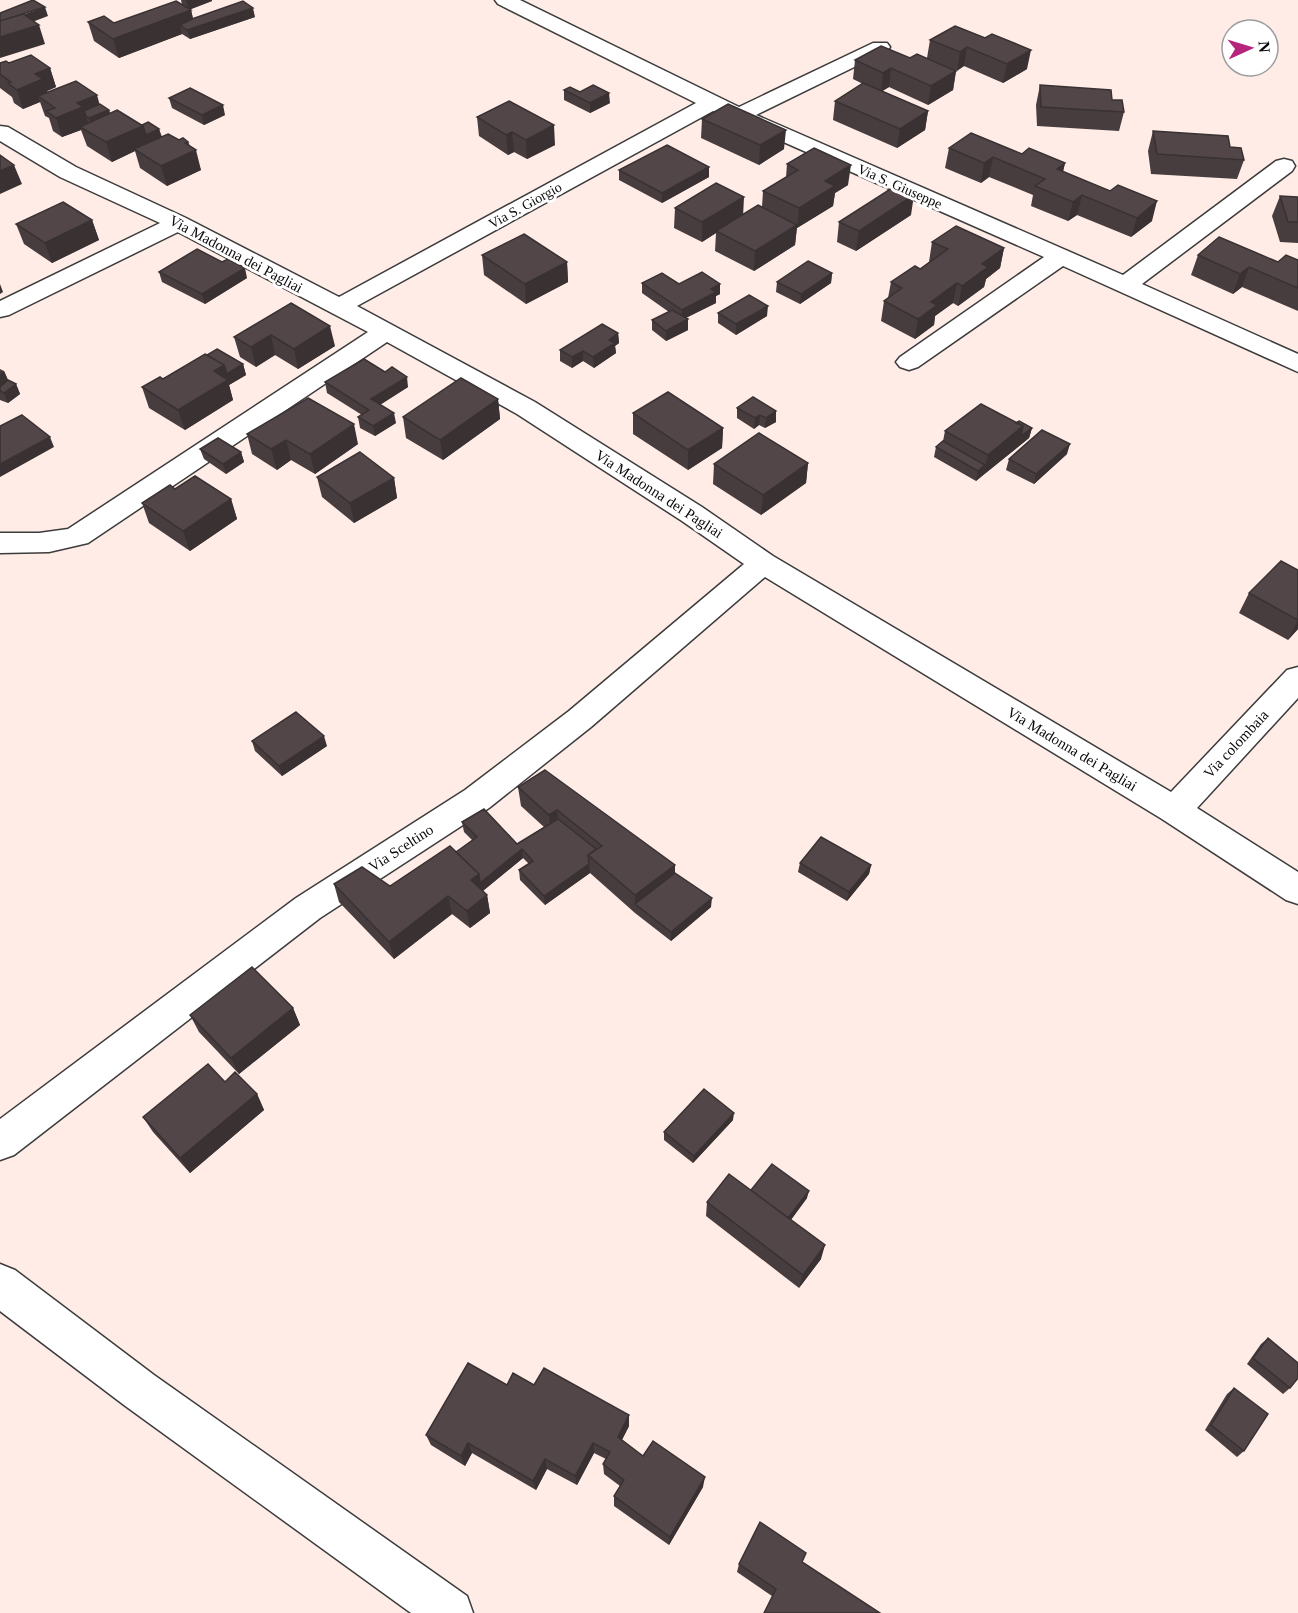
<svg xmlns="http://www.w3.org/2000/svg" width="1298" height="1613" viewBox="0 0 1298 1613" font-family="'Times New Roman',serif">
	<rect width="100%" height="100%" fill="#ffece6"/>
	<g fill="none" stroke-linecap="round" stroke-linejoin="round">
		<defs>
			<path id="street" d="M495,0H520L739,107L873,43H887L890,47L887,51L756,115L1123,275L1276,161L1284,159L1292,161L1295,166L1292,171L1142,284L1298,354V372L1063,266L918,367L909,370L900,367L896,362L900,357L1044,257L713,111L357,306L535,402L702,507L773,556L1171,792L1287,670L1298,667V698L1197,808L1298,872V904L1286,900L1162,819L765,577L591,727L489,808L320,918L14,1155L0,1160V1119L296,898L465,790L569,711L744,564L682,521L517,414L387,342L88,543L49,552L0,553V533H39L68,529L368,332L178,232L9,315L0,317V301L160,223L60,177L0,141V126L8,127L76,167L186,218L339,297L696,103L498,4Z
				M0,1264L15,1270L154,1375L467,1596L473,1613H411L124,1405L0,1311Z"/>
		</defs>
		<use href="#street" stroke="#3c3c3c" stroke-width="3"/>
		<use href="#street" fill="#fff" fill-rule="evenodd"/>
	</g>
	<path fill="#473c3e" d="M181,0H212V1L190,9L191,10L193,19L255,17L190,39L182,34L119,58L94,41L88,22L114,23L182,5Z
		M955,26L1027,69L1003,83L964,66L956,71L953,90L928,105L889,87L882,91L928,111L925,130L897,148L833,120L835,101L863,84L853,79L855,60L927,58L930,40Z
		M0,63L50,68L56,87L47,91L48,93L100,104L109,110L110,113L142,125L159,129L162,137L188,142L190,146L201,170L167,186L140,168L135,151L112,162L87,146L81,130L62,137L53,131L49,118L45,116L40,102L23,109L14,103L12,97L0,88Z
		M1040,85L1112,100L1124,112L1119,131L1037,126L1036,105Z
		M564,90L580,92L610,103L590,113L564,100Z
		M169,98L225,115L204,125L172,108Z
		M477,117L555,145L527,159L514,152L508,155L479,136Z
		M702,119L784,149L759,165L701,138Z
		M1153,131L1230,147L1244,160L1237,179L1151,174L1148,151Z
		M949,148L1022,154L1065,163L1063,172L1152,221L1131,237L1077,215L1068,221L1031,206L1033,195L989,177L981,183L945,168Z
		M787,164L848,185L835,193L833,206L797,228L795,245L754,271L715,251L716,233L702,242L674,228L675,208L744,214L762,207L763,191L786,177Z
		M619,170L709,177L662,203L619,180Z
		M1280,196L1298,197V243L1280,242L1272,216Z
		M911,215L856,251L837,242L839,222Z
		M92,220L99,240L52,263L24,244L16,224Z
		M932,242L1004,248L1000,268L986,279L984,287L958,306L953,303L935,316L934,325L915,339L881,321L884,301L888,298L891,282L920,269L929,262Z
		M482,255L567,262L568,282L526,304L484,275Z
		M1198,255L1278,262L1298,260V311L1242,287L1233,294L1191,275Z
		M159,272L247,278L205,304L162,282Z
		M832,273L831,283L800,304L776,292L777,282Z
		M642,283L679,284L720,294L716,296V303L686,318L688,330L666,341L652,330V320L669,312L642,293Z
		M291,303L335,346L298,369L275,355L256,367L240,357L234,337Z
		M718,313L767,316L736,335L718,323Z
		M618,333L619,343L615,346L616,353L594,368L583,361L572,368L560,361V350Z
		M207,355L243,364L246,375L229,385L233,400L185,430L149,408L142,387L163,379Z
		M0,369L4,371L8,380L16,384L20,394L8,403L0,400Z
		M385,372L408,387L380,405L396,423L375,436L360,428L358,417L362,415L327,393L325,382Z
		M498,399L500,419L443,460L406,438L403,417Z
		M737,408L776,411V422L765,428L759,425L754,429L737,418Z
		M633,413L723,428L722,448L688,470L633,434Z
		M1016,423L1032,428L1029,438L976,481L934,457L936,447L943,441L945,431Z
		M247,434L358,444L315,474L291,460L277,470L252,454Z
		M200,449L241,452L244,462L226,474L204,459Z
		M1067,454L1034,484L1006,470L1009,459Z
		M808,463L806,483L761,515L713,484L714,464Z
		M317,477L394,478L397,498L354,523L322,497Z
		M231,499L237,519L190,551L149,523L142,503Z
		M1298,570V629L1288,640L1239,613L1249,593Z
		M252,741L327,746L282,776L255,751Z
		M518,787L675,865V873L711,907L671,941L635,913L590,873L545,905L520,880L519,870L529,864L523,858L483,891L487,895L490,913L470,928L452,914L394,959L339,902L334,884L390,886L456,852L472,840L464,832L462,822L517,844L544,827L521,806Z
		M800,863L871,865L869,874L847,901L798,872Z
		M293,1008L300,1025L239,1074L199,1032L190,1015Z
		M225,1082L257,1094L264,1110L190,1173L153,1132L143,1117Z
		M733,1120L693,1163L664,1140V1132Z
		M751,1190L807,1198L791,1220L821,1259L799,1288L706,1216L707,1202Z
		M1268,1338L1290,1388L1283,1394L1247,1364L1261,1344Z
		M507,1385H534L629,1415V1426L622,1440L643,1456L703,1487L669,1545L614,1506V1496L620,1486L604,1474L603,1464L606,1459L594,1453L577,1485L547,1469L536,1490L472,1453L465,1466L431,1445L426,1435Z
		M1234,1388L1244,1451L1237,1457L1205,1430L1227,1394Z
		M802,1562L772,1596L737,1572L739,1564Z"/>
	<path fill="#393132" d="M186,0H212V1L189,10Z
		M45,7L48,16L3,33L0,23Z
		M253,8L255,17L190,39L187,30L180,25L182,34L119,58L113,39L191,10L195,27Z
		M39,25L45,44L0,58V37Z
		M967,47L964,66L957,71L960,52Z
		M1031,50L1027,69L1003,83L1007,64Z
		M50,68L56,87L47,91L50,99L38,96L40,102L23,109L17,90L35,74Z
		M891,68L889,87L881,92L883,73Z
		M956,71L953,90L928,105L931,86Z
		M609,93L610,103L590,113V103Z
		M97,95L102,113L109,110L112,120L92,128L89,118L86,116L89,126L80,127L81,130L62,137L56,118L77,103Z
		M223,105L225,115L204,125L202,115Z
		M928,111L925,130L897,148L900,129Z
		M554,125L555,145L527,159L526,140Z
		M143,126L159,129L162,139L134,149L135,151L112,162L106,142Z
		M786,130L784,149L759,165L760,145Z
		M512,132L514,152L508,155L506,135Z
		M188,142L191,153L196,150L201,170L167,186L161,166L185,143Z
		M993,157L989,177L981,183L984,163Z
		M1065,163L1060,183L1057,169Z
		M14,165L22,184L0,194V171Z
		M851,165L848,185L835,193L833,206L797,228L799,208L825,181Z
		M709,167V177L662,203V193Z
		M914,195L911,215L856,251L859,231Z
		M1082,195L1077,215L1068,221L1073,202Z
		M744,197L743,217L716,231V233L702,242V222Z
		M1157,201L1152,221L1131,237L1137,218Z
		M92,220L99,240L52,263L45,243Z
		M797,225L795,245L754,271L755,251Z
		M1004,248L1000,268L986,279L984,287L958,306L962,286L982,264Z
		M567,262L568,282L526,304L525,284Z
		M1249,267L1242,287L1233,294L1240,274Z
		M245,268L247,278L205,304L202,294Z
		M832,273L831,283L800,304L801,294Z
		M957,283L953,303L935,316L934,325L915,339L918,319L931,302Z
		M0,284L3,292L0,294Z
		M720,284V294L716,296V303L681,320L682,310L711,289Z
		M768,306L767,316L736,335V324Z
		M688,319V330L666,341V331Z
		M330,326L335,346L298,369L294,349Z
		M618,333L619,343L615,346L616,353L594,368L593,357L609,340Z
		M271,335L275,355L256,367L251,347Z
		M583,351V361L572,368V357Z
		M243,364L246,375L229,385L233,400L185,430L178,410L214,371L224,365Z
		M4,371L11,387L16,384L20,394L8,403L4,393L0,391V374Z
		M407,377L408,387L373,409L371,399Z
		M498,399L500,419L443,460L440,440Z
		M776,411V422L765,428L766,418Z
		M394,413L396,423L375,436L373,426Z
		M760,415L759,425L754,429L755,418Z
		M354,424L358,444L315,474L310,454Z
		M1023,426L1018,447L983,475L988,455Z
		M723,428L722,448L688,470V450Z
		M1032,428L1029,438L1018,447L1021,436Z
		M50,437L54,447L0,477V464Z
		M286,440L291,460L277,470L271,449Z
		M1070,444L1067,454L1034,484L1036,474Z
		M241,452L244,462L226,474L223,464Z
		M808,463L806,483L761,515L763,495Z
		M985,465L983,475L976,481L978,471Z
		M394,478L397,498L354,523L350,503Z
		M231,499L237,519L190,551L183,531Z
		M1298,620V629L1288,640Z
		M324,736L327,746L282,776L279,766Z
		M557,810L559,828L551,833L549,815Z
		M522,849L523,858L474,898L471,880L479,874Z
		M589,864L590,873L545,905L544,896Z
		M675,865V883L635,904V895Z
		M871,865L869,874L847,901L849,892Z
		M487,895L490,913L470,928L467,911Z
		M448,896L452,914L394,959L389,942Z
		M712,898L711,907L671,941V932Z
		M293,1008L300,1025L239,1074L231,1058Z
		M257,1094L264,1110L190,1173L180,1158Z
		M734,1113L733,1120L693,1163L694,1156Z
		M809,1191L807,1198L783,1230L784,1223Z
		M825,1245L821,1259L799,1288L803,1275Z
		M629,1415V1426L618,1447V1437Z
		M468,1443L472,1453L465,1466L461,1456Z
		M593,1443L594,1453L577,1485L575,1476Z
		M545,1459L547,1469L536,1490L533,1481Z
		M705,1477L703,1487L669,1545L670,1537Z"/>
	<path fill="#524648" stroke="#393132" stroke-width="1.5" d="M33,0L45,7L0,21V13Z
		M176,1L191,10L113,39L88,22L104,16L114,23Z
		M243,1L253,8L187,30L180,25L192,19Z
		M23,14L39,25L0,37V21Z
		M955,26L985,38L992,34L1031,50L1007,64L967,47L960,52L930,40Z
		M881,46L910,58L917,54L956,71L931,86L891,68L883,73L855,60Z
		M31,55L50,68L35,74L43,79L17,90L8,83L11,82L0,74V63L6,61L9,63Z
		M76,81L97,95L77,103L83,107L56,118L46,111L55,108L38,96Z
		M863,83L928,111L900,129L835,101Z
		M593,85L609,93L590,103L564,90L570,87L580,92Z
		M1040,85L1111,90L1112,100H1122L1124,112L1041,107Z
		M190,88L223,105L202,115L169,98Z
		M509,101L554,125L526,140L512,132L506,135L477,117Z
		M100,104L109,110L89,118L86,116L84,111Z
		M728,104L786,130L760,145L702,119Z
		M117,110L143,126L106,142L80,127Z
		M148,122L159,129L146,135L143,126L142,125Z
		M1153,131L1228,136L1230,147L1241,148L1244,160L1157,154Z
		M971,133L1022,154L1029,148L1065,163L1057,169L1110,191L1118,185L1157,201L1137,218L1082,195L1073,202L1035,186L1045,179L993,157L984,163L949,148Z
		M168,134L179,140L183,138L188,142L185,143L196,150L161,166L134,149Z
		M667,145L709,167L662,193L619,170Z
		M814,148L851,165L825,181L835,186L799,208L763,191L798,170L787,164Z
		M0,155L14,165L0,171Z
		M716,183L744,197L702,222L675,208Z
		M895,186L914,195L859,231L839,222Z
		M1280,196L1298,197V222H1288Z
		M63,202L92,220L45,243L16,224Z
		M758,205L797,225L755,251L716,231Z
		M956,226L1004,248L982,264L988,267L962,286L957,283L931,302L937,305L918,319L884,301L902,288L891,282L915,266L920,269L948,249L932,242Z
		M524,234L567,262L525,284L482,255Z
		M1219,237L1278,262L1286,255L1298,260V288L1249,267L1240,274L1198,255Z
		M197,249L222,262L228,259L245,268L202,294L159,272Z
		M808,261L832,273L801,294L777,282Z
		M702,272L720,284L711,289L716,292L682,310L642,283L662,273L679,284Z
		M749,295L768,306L736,324L718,313Z
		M291,303L330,326L294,349L271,335L251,347L234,337Z
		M672,310L688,319L666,331L652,320Z
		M602,324L618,333L609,340L615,343L593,357L583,351L572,357L560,350Z
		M217,349L243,364L227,374L224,365L207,355Z
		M205,354L224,365L214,371L228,380L178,410L142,387L160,377L163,379Z
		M364,359L385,372L392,367L407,377L371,399L394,413L373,426L358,417L369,410L325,382Z
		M461,378L498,399L440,440L403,417Z
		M8,380L16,384L4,393L0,391V387Z
		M668,392L723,428L688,450L633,413Z
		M753,397L776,411L766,418L760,415L755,418L737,408Z
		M308,398L354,424L310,454L286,440L271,449L247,434Z
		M981,404L1023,426L988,455L945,431Z
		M22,415L50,437L0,464V426Z
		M1019,421L1032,428L1021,436L1023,426L1016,423Z
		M1042,430L1070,444L1036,474L1009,459Z
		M759,433L808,463L763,495L714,464Z
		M218,438L241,452L223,464L200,449Z
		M943,441L985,465L978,471L936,447Z
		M360,452L394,478L350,503L317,477Z
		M195,476L231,499L183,531L142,503L170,485L175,489Z
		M1281,561L1298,570V620L1249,593Z
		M296,712L324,736L279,766L252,741Z
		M545,770L675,865L635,895L588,855L602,846L557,810L549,815L518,787Z
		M484,809L517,844L558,819L596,849L588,855L589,864L544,896L519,870L533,861L522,849L480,883L479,874L456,852L477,837L462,822Z
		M821,837L871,865L849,892L800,863Z
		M450,846L479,874L471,880L487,895L467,911L448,896L389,942L334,884L362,867L390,886Z
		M675,873L712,898L671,932L635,904Z
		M252,967L293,1008L231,1058L190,1015Z
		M208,1064L225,1082L235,1072L257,1094L180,1158L143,1117Z
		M704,1089L734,1113L694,1156L664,1132Z
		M772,1164L809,1191L788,1218L751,1190Z
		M729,1174L825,1245L803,1275L707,1202Z
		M1268,1338L1298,1363V1378L1290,1388L1253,1358Z
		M468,1363L507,1385L513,1373L534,1385L544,1368L629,1415L618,1437L643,1456L653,1441L705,1477L670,1537L614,1496L624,1480L603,1464L610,1452L593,1443L575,1476L545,1459L533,1481L468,1443L461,1456L426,1435Z
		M1234,1388L1268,1414L1244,1451L1211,1425Z
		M760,1522L806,1553L802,1562L880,1613H764L776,1589L739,1564Z"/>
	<g text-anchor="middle" stroke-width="6" stroke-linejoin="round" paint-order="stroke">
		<g font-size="14" fill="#090909" stroke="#fff">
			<text transform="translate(900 186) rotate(24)" y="5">Via S. Giuseppe</text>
			<text transform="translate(525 205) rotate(-29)" y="5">Via S. Giorgio</text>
		</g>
		<g font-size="15" fill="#090909" stroke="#fff">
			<text transform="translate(236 254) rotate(28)" y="5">Via Madonna dei Pagliai</text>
			<text transform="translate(659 494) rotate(33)" y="5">Via Madonna dei Pagliai</text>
			<text transform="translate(1236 744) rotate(-47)" y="5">Via colombaia</text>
			<text transform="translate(1072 749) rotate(31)" y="5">Via Madonna dei Pagliai</text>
			<text transform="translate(401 848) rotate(-33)" y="5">Via Sceltino</text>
		</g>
	</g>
	<g transform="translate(1250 48) rotate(86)"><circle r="28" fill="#ffffff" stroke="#9d9d9d" stroke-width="1.5"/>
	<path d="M0-4.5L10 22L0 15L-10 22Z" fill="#b6257c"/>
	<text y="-9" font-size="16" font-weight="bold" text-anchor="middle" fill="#090909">N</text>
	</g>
</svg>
